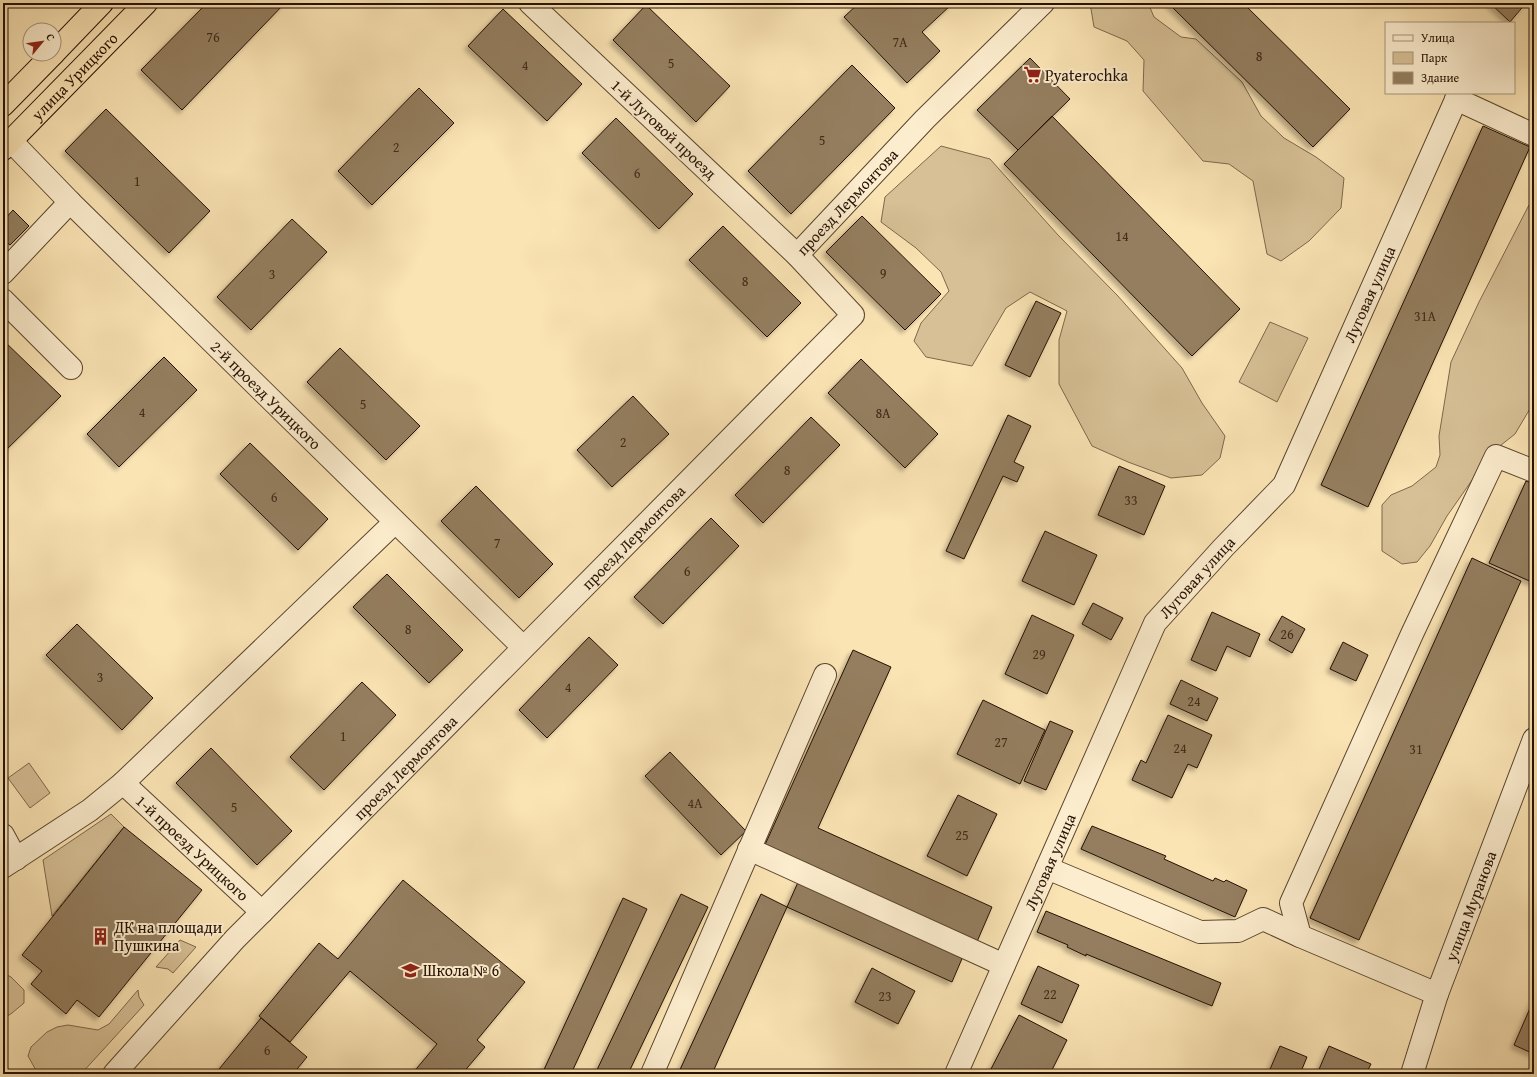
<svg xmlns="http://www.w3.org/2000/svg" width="1537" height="1077" viewBox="0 0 1537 1077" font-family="'Gentium Book Plus',serif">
	<defs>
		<filter id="shadow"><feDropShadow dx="-3.5" dy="3.5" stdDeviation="2" flood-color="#0004"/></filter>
	</defs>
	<rect width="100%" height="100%" fill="#fbe4b4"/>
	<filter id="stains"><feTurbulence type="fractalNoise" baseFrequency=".005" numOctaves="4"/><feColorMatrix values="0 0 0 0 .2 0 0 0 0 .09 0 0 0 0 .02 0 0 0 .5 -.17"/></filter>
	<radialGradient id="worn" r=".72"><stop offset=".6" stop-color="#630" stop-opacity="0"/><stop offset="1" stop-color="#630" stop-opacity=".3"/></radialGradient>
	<path fill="#d7c096" stroke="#7e684c" d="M1090,3H1148L1154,17L1181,37L1196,39L1242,82L1261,116L1284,138L1316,157L1344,178L1341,208L1309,241L1281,261L1267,254L1253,181L1229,164L1203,161L1143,91L1144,60L1127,41L1094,27Z
		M941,146L990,159L1058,235L1117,295L1182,368L1202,403L1225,436L1220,458L1202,475L1171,478L1128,462L1092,446L1059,384V340L1067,311L1030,292L1006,308L972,366L926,357L914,341L921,323L949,291L941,272L916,248L881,222L885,197Z
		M1534,201V402L1515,434L1491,453L1447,516L1430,546L1417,562L1402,564L1382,551V505L1391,495L1412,486L1436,467L1440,455L1439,436L1451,362L1479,302L1529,205Z
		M1270,322L1308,338L1277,402L1239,382Z
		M29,763L50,793L30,808L8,778Z
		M111,814L124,827L52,916L43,860Z
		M180,940L196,947L173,973L168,969L156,967Z
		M3,973L11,977L24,990V1003L12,1013L6,1017L3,1012Z
		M138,990L139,997L144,1005L81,1074H38L28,1056L31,1047L47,1032L57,1027L68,1025L98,1030L109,1024Z"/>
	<path fill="#947e5f" stroke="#251002" filter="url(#shadow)" d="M207,3H285L182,110L141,70Z
		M859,3H951L952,4L922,32L940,51L907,83L844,17Z
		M1168,3H1243L1350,109L1313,147Z
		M1490,3H1526L1510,22Z
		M646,5L730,86L696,122L613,40Z
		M503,9L582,84L547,121L468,46Z
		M1030,58L1070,99L1018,150L977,110Z
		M852,65L895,108L791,214L748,171Z
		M419,88L454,123L372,205L338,171Z
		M106,109L210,211L169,253L65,151Z
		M1052,116L1240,309L1192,356L1004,164Z
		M616,118L693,194L659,229L582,153Z
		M1483,126L1530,147L1368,507L1321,485Z
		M13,210L29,226L10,245L3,239V221Z
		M862,216L941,294L905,330L826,252Z
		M292,219L327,252L251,330L217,297Z
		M723,226L801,303L767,337L689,260Z
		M1036,301L1061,313L1030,377L1005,365Z
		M3,340L61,396L3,453Z
		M340,348L420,426L386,460L307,382Z
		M164,357L197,390L119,467L87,434Z
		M861,359L938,434L905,468L828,393Z
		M633,396L669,434L612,487L577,450Z
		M1008,415L1031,426L1014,462L1024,467L1017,482L1003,476L964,559L946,551Z
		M811,417L840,445L763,523L735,495Z
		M250,443L328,519L298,550L220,474Z
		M1119,466L1165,486L1144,535L1098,515Z
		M1526,481L1534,484V583L1489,563Z
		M476,486L553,564L519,598L441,521Z
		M711,518L739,546L663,624L634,597Z
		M1045,531L1097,555L1074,605L1022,581Z
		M1472,558L1521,581L1359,940L1310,918Z
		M387,574L463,650L429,683L353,607Z
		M1093,603L1123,618L1111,640L1082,624Z
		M1212,612L1260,634L1250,657L1227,646L1216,671L1191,660Z
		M1032,615L1074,635L1047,694L1005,674Z
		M1282,616L1305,629L1292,653L1269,640Z
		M77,624L153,698L122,730L46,655Z
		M589,637L618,665L547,738L519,710Z
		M1343,642L1368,655L1356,681L1330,669Z
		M853,650L891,667L818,828L992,907L976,944L764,847Z
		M1181,680L1218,698L1207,721L1170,704Z
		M362,682L396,715L324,790L290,757Z
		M983,700L1045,730L1020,784L957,754Z
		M1168,715L1212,735L1197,768L1188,764L1172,798L1132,780L1141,760L1146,763Z
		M1050,721L1073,731L1046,790L1024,781Z
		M211,748L292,831L257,865L176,783Z
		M670,752L746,831L721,855L645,776Z
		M958,795L997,814L967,876L927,856Z
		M1092,826L1166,856L1164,859L1213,881L1215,878L1224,882L1226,880L1247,890L1235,917L1081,849Z
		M124,827L202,890L99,1017L77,1000L66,1014L31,984L42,971L22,955Z
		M403,880L525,982L477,1040L485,1047L462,1074H412L437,1044L350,971L290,1042L259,1016L319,943L338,959Z
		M799,880L964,954L952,982L787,907Z
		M681,894L708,907L628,1074H595Z
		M761,894L787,907L712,1074H678Z
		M623,898L647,909L571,1074H542Z
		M1046,911L1221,983L1212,1006L1086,954V956L1067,947L1068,945L1037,932Z
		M1038,966L1079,985L1062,1023L1021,1004Z
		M872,968L915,991L898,1024L855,1002Z
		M1534,999V1054L1514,1045Z
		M1019,1015L1067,1040L1050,1074H1000L991,1069Z
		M261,1018L307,1057L293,1074H215Z
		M1280,1046L1307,1057L1300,1074H1268Z
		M1329,1046L1371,1064L1366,1074H1317Z"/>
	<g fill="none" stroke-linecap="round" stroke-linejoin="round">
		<defs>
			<g id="minor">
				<path d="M1456,99L1534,135"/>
				<path id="s1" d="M11,141L70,202L523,647"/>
				<path id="s2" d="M797,255L925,119L1043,3"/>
				<path d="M3,273L70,202"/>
				<path d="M3,300L71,368"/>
				<path id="s3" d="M123,783L262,912"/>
				<path d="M3,835L16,859"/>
				<path d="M749,849L1004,965"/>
				<path d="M3,867L90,810L123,783L395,522"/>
				<path d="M1047,868L1200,932L1238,931L1263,919L1300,936"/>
				<path d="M1437,994L1300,936L1291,903L1412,634L1496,456L1534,471"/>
				<path id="s4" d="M114,1074L235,939L262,912L853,315L797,255L530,3"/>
				<path d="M652,1074L825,675"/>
				<path id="s5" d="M956,1074L1155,623L1223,548L1284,485L1459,93"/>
				<path id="s6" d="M1412,1074L1437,994L1534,739"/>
			</g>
			<g id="highway">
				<path d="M54,53L102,3"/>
				<path d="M3,105L53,54"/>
				<path id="s7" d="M3,149L146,3"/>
			</g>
		</defs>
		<use href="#minor" stroke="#5a452e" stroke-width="24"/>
		<use href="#highway" stroke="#251002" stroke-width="24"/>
		<use href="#minor" stroke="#fcedce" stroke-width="22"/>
		<use href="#highway" stroke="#fbe4b4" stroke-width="22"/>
	</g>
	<defs>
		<symbol id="supermarket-bare" viewBox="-9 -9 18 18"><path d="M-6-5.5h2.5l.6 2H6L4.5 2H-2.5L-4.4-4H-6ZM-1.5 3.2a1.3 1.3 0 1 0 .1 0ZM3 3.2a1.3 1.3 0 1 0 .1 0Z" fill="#8f2418" stroke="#fcedce" stroke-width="2.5" paint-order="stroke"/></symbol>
		<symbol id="building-bare" viewBox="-9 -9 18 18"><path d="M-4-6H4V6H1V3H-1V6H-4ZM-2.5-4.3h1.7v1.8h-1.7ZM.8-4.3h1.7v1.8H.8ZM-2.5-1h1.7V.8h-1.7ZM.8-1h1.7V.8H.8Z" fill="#8f2418" stroke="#fcedce" stroke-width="2.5" paint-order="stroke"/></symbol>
		<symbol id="school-bare" viewBox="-9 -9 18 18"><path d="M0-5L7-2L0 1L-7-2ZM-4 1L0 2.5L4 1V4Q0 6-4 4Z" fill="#8f2418" stroke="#fcedce" stroke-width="2.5" paint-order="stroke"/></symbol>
	</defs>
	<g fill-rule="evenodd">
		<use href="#supermarket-bare" x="1020" y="62" width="25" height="25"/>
		<use href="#building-bare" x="88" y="924" width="25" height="25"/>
		<use href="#school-bare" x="398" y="958" width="25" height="25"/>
	</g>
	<g text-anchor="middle" stroke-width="4" stroke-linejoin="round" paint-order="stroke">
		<g font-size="14" fill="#412c19">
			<text x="213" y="42">76</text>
			<text x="900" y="47">7А</text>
			<text x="1259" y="61">8</text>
			<text x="671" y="68">5</text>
			<text x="525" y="70">4</text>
			<text x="822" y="145">5</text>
			<text x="396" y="152">2</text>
			<text x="637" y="178">6</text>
			<text x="137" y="186">1</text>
			<text x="1122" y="241">14</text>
			<text x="883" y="278">9</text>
			<text x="272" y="279">3</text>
			<text x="745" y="286">8</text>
			<text x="1425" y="321">31А</text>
			<text x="363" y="409">5</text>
			<text x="142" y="417">4</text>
			<text x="883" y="418">8А</text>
			<text x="623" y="447">2</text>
			<text x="787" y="475">8</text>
			<text x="274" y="502">6</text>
			<text x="1131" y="505">33</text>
			<text x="497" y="548">7</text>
			<text x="687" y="576">6</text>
			<text x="408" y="634">8</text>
			<text x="1287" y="639">26</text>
			<text x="1039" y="659">29</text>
			<text x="100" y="682">3</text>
			<text x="568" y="692">4</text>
			<text x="1194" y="706">24</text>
			<text x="343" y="741">1</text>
			<text x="1001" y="747">27</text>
			<text x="1180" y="753">24</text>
			<text x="1416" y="754">31</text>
			<text x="695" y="808">4А</text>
			<text x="234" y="812">5</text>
			<text x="962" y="840">25</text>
			<text x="1050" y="999">22</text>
			<text x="885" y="1001">23</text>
			<text x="267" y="1055">6</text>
		</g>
		<g font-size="16" fill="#251002" stroke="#fcedce" text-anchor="start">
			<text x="1045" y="81">Pyaterochka</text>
			<text x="114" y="933">ДК на площади<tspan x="114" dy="18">Пушкина</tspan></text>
			<text x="423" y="976">Школа № 6</text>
		</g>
		<g font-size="16" fill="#251002" stroke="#fcedce">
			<text dy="6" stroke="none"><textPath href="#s7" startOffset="102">улица Урицкого</textPath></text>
			<text transform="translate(664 129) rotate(43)" y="6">1-й Луговой проезд</text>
			<text dy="6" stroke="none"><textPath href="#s2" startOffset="73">проезд Лермонтова</textPath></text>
			<text dy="6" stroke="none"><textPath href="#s5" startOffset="891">Луговая улица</textPath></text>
			<text dy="6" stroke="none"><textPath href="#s1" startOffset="360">2-й проезд Урицкого</textPath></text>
			<text dy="6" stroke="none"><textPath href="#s4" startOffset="747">проезд Лермонтова</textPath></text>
			<text dy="6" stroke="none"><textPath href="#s5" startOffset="555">Луговая улица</textPath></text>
			<text dy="6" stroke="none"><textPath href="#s4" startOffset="423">проезд Лермонтова</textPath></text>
			<text dy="6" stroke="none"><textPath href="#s3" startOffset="95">1-й проезд Урицкого</textPath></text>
			<text dy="6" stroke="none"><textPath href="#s5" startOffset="232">Луговая улица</textPath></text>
			<text dy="6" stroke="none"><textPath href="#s6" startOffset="178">улица Муранова</textPath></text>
		</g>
	</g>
	<rect width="1537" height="1077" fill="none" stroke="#fbe4b4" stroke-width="16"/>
	<rect x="4" y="4" width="1529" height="1069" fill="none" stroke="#251002" stroke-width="2"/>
	<rect x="8" y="8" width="1521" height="1061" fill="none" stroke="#251002"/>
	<rect x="1385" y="22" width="130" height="72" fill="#fcedce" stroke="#a6957c"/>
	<rect x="1393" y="35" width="20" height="6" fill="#fcedce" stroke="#a6957c"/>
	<text x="1421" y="42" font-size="12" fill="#251002">Улица</text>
	<rect x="1393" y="52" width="20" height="12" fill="#d7c096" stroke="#a6957c"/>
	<text x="1421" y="62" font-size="12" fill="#251002">Парк</text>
	<rect x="1393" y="72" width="20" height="12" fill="#947e5f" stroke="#a6957c"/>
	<text x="1421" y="82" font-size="12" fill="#251002">Здание</text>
	<g transform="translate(42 42) rotate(61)"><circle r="19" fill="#fcedce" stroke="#a6957c"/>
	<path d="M0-3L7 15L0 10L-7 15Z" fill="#8f2418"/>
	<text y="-6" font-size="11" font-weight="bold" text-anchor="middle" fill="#251002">С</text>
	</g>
	<rect width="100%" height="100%" filter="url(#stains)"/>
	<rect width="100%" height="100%" fill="url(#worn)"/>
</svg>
